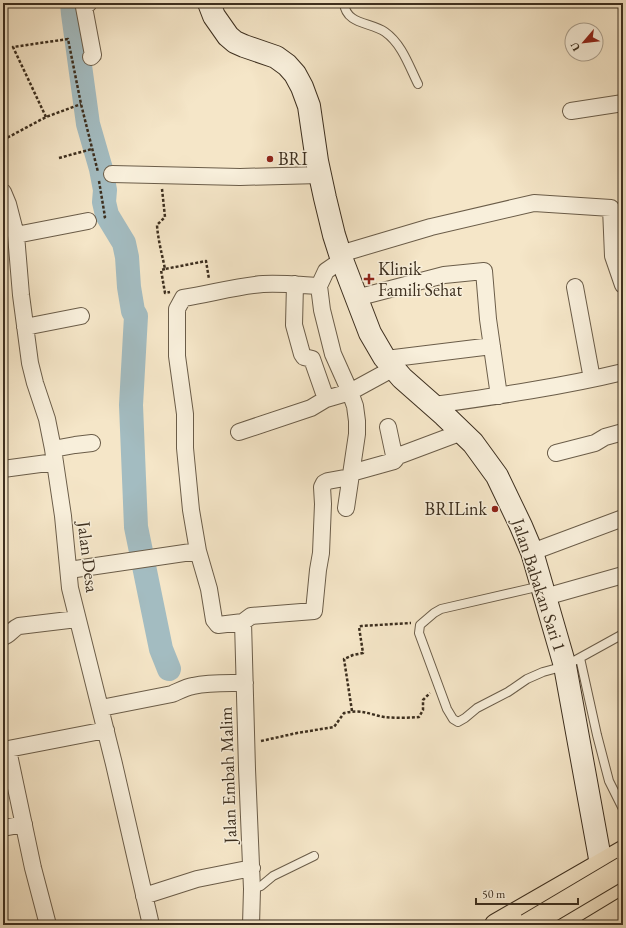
<svg xmlns="http://www.w3.org/2000/svg" width="626" height="928" viewBox="0 0 626 928" font-family="'EB Garamond',serif">
	<rect width="100%" height="100%" fill="#f5e6c8"/>
	<filter id="stains"><feTurbulence type="fractalNoise" baseFrequency=".005" numOctaves="4"/><feColorMatrix values="0 0 0 0 .2 0 0 0 0 .09 0 0 0 0 .02 0 0 0 .5 -.17"/></filter>
	<radialGradient id="worn" r=".72"><stop offset=".6" stop-color="#630" stop-opacity="0"/><stop offset="1" stop-color="#630" stop-opacity=".3"/></radialGradient>
	<g fill="none" stroke-linecap="round" stroke-linejoin="round">
		<path stroke="#a3bcc1" stroke-width="24" d="M72,3L73,14L88,124L101,169L105,190L104,202L107,215L124,243L127,257L129,287L133,311L136,316L131,405L136,527L161,649L169,669"/>
		<defs>
			<path id="lane" d="M344,3C346,25 371,22 385,32C402,44 409,66 418,84
				M541,586L441,609L434,613L420,625L419,633L447,709L453,719L458,722L465,718L477,708L508,692L527,679L543,672L565,666L623,634
				M580,658L597,735L609,781L623,809
				M252,889L261,886L273,876L314,856"/>
			<path id="street" d="M89,3L84,7L93,55L91,57
				M571,111L623,103
				M112,174L240,177L320,175
				M3,192L8,204L16,235L21,295L30,363L35,383L47,419L53,449L63,516L70,588L114,764L151,925
				M16,235L88,221
				M340,254L431,227L534,203L611,208L613,256L623,285
				M342,260L326,271L319,286L322,310L333,354L350,392L355,406L357,421V434L346,508
				M295,284L294,325L302,354L304,357L312,359L326,399
				M319,286C301,285 282,283 263,284C236,286 210,294 183,298L177,309V356L185,414V448L191,510L198,551L209,589L214,620L218,625L243,622L251,616L314,611L318,570L321,553L323,504L322,487L324,483L328,481L350,477
				M575,287L592,379
				M356,298L444,275L484,271L488,319L499,396
				M25,327L81,316
				M386,359L492,346
				M434,405C497,396 561,387 623,372
				M388,427L395,460
				M239,432L311,408L326,399L350,392L394,368
				M53,449L75,445L92,443
				M556,453L595,443L605,437L623,432
				M3,469L55,462
				M351,473L394,461L398,456L462,432
				M532,552L623,518
				M69,570L198,551
				M545,597L623,575
				M243,622L247,769L252,889L251,925
				M3,637C10,635 12,629 19,626L77,619
				M101,708L172,694C179,691 186,687 193,686C210,682 228,683 245,683
				M3,750L106,730
				M8,750L33,868L48,925
				M3,828L24,824
				M144,896L197,879L252,868"/>
			<path id="secondary" d="M209,3L214,16L228,36L235,42L244,46L276,57L287,65L295,74L302,87L309,106L317,161L325,198L334,235L342,260L370,333L384,357L402,378L444,415L473,443L497,476L521,526L532,552L565,666L601,864L610,880"/>
			<path id="primary" d="M496,925L623,852
				M552,925L623,882"/>
		</defs>
		<use href="#lane" stroke="#6b5d49" stroke-width="10"/>
		<use href="#street" stroke="#6b5d49" stroke-width="18"/>
		<use href="#secondary" stroke="#3d2f1f" stroke-width="24"/>
		<use href="#primary" stroke="#3d2f1f" stroke-width="24"/>
		<path stroke="#3d2f1f" stroke-width="2.5" stroke-dasharray="3 2" stroke-linecap="butt" d="M46,117L13,47L68,39L81,104L98,172
			M3,140L46,117L81,104
			M59,158L92,149
			M99,181L105,217L102,218
			M162,189L165,217L157,225C158,240 162,254 165,269L206,261L209,279
			M165,269L161,270L165,293L170,292
			M352,711L344,659L353,655L363,653L359,627L361,626L411,623
			M261,741L297,733L334,727L344,713C362,709 368,714 384,717C395,718 408,718 419,717L423,710V700L430,693"/>
		<use href="#lane" stroke="#f8efdb" stroke-width="8"/>
		<use href="#street" stroke="#f8efdb" stroke-width="16"/>
		<use href="#secondary" stroke="#f8efdb" stroke-width="22"/>
		<use href="#primary" stroke="#f5e6c8" stroke-width="22"/>
		<defs>
			<path id="primary-bridge" d="M527,925L623,868"/>
		</defs>
		<use href="#primary-bridge" stroke="#3d2f1f" stroke-width="24" stroke-linecap="butt"/>
		<use href="#primary-bridge" stroke="#f5e6c8" stroke-width="22"/>
	</g>
	<g fill="#8f2418" stroke="#f8efdb" stroke-width="1.5">
		<circle cx="270" cy="159" r="4"/>
		<path d="M367 273h4v4h4v4h-4v4h-4v-4h-4v-4h4z"/>
		<circle cx="495" cy="509" r="4"/>
	</g>
	<g text-anchor="middle" stroke-width="3" stroke-linejoin="round" paint-order="stroke">
		<g font-size="18" fill="#3d2f1f" stroke="#f8efdb" text-anchor="start">
			<text x="278" y="165">BRI</text>
			<text x="378" y="275">Klinik<tspan x="378" dy="21">Famili Sehat</tspan></text>
			<text x="487" y="515" text-anchor="end">BRILink</text>
		</g>
		<g font-size="18" fill="#3d2f1f" stroke="#f8efdb">
			<text transform="translate(88 557) rotate(83)" y="6">Jalan Desa</text>
			<text transform="translate(539 585) rotate(72)" y="6">Jalan Babakan Sari 1</text>
			<text transform="translate(228 775) rotate(-92)" y="6">Jalan Embah Malim</text>
		</g>
	</g>
	<rect width="626" height="928" fill="none" stroke="#f5e6c8" stroke-width="16"/>
	<rect x="4" y="4" width="618" height="920" fill="none" stroke="#3d2f1f" stroke-width="2"/>
	<rect x="8" y="8" width="610" height="912" fill="none" stroke="#3d2f1f"/>
	<g transform="translate(584 42) rotate(242)"><circle r="19" fill="#f8efdb" stroke="#ada290"/>
	<path d="M0-3L7 15L0 10L-7 15Z" fill="#8f2418"/>
	<text y="-6" font-size="11" font-weight="bold" text-anchor="middle" fill="#3d2f1f">U</text>
	</g>
	<path d="M476 898v6h102v-6" fill="none" stroke="#3d2f1f" stroke-width="2"/>
	<text x="482" y="898" font-size="12" fill="#3d2f1f" stroke="#f8efdb" stroke-width="3" paint-order="stroke">50 m</text>
	<rect width="100%" height="100%" filter="url(#stains)"/>
	<rect width="100%" height="100%" fill="url(#worn)"/>
</svg>
